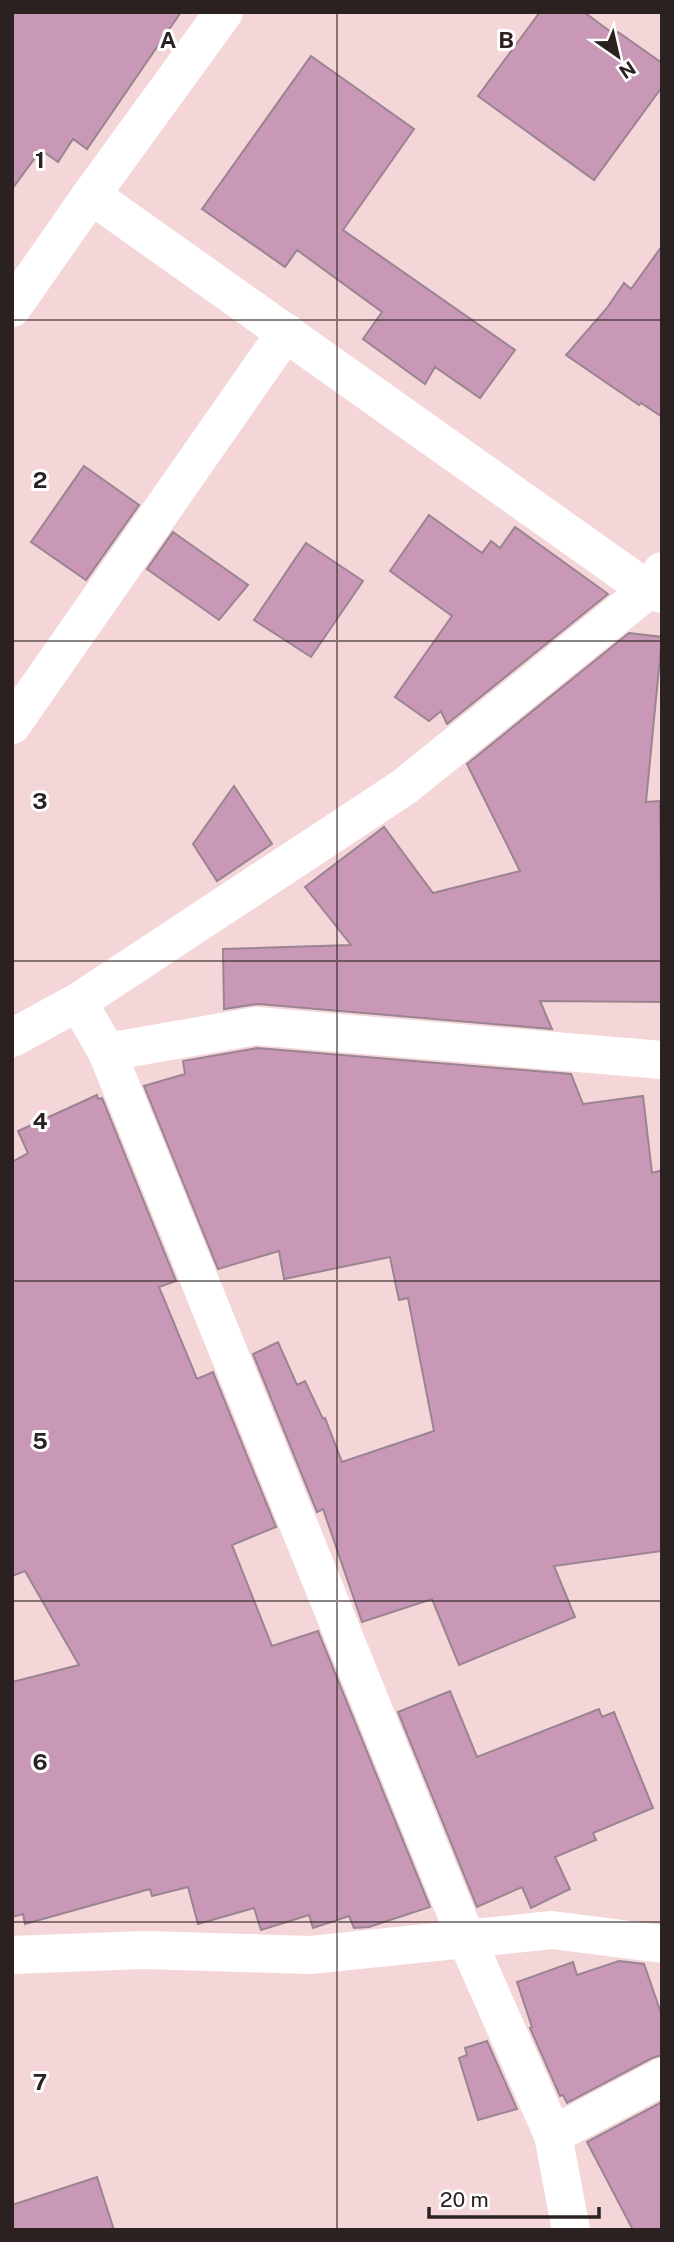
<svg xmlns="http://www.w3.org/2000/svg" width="674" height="2242" viewBox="0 0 674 2242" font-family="'Public Sans',sans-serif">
	<rect width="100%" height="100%" fill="#f4d6d8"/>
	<path fill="#ca98b7" stroke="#9a8491" stroke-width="2" d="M12,12H181L87,149L73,139L58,162L41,150L12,189Z
		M540,12H584L615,35L618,32L662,63V87L594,180L478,96Z
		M311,56L414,129L343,230L515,350L480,398L435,367L425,384L363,339L382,312L297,250L285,267L202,209Z
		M662,246V417L641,403L639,405L566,355L607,308L624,283L631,289Z
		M84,466L139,505L86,580L31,542Z
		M429,515L482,553L491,541L500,548L515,527L608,594L447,724L441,711L429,721L395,697L452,616L390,571Z
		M173,532L248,585L219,620L147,569Z
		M306,543L363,581L311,657L254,620Z
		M629,633L662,637L646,802L660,801L662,1002L540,1001L552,1029L258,1004L224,1009L223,949L351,945L305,887L384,827L433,893L520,871L467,764Z
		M234,786L272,844L217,881L193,844Z
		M257,1048L571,1074L583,1104L643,1096L652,1173L662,1170V1551L554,1566L575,1617L459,1665L432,1599L362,1622L323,1509L317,1512L253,1354L278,1342L297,1385L305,1381L323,1419L325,1418L342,1462L434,1431L408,1298L399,1300L390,1257L284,1279L279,1251L218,1269L144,1086L185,1074L183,1061Z
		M97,1095L98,1099L102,1098L176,1281L159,1287L197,1379L213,1372L276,1527L232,1545L272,1646L318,1631L430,1907L369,1927L354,1928L349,1916L313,1928L309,1915L261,1930L254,1908L198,1924L188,1887L152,1896L150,1889L25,1924L23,1914L12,1917V1682L79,1665L25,1571L12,1576V1162L28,1153L18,1131Z
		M450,1691L477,1757L599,1709L602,1717L614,1712L653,1808L593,1833L596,1840L555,1857L570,1889L531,1908L522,1887L477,1907L398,1712Z
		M619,1961L644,1964L662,2016V2055L652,2058L567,2103L563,2095L560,2096L530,2028L532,2027L517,1982L573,1962L577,1975Z
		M487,2041L517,2109L478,2120L459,2058L467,2055L465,2048Z
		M662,2102V2230H633L587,2142Z
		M97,2177L114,2230H12V2205Z"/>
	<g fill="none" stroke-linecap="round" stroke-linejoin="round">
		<path stroke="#fff" stroke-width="38" d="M91,195L648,590L662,594
			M12,308L91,195L224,12
			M12,725L286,332
			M78,1002L107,1052L466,1938L553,2135
			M12,1038L78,1002L404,787L648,590L662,571
			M107,1052L256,1026L662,1060
			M12,1955L144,1950L310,1955L552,1930L662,1944
			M571,2230L553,2135L662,2077"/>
	</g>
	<path fill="none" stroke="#2c2121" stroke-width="2" stroke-opacity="0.55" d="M337,12V2230M12,320H662M12,641H662M12,961H662M12,1281H662M12,1601H662M12,1922H662"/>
	<g font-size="23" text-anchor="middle" font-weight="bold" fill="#2c2121" stroke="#fff" stroke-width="6" stroke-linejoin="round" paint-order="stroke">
		<text x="168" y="48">A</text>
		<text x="506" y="48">B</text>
		<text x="40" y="168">1</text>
		<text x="40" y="488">2</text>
		<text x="40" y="809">3</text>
		<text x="40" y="1129">4</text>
		<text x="40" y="1449">5</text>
		<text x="40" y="1770">6</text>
		<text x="40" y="2090">7</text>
	</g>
	<rect width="674" height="2242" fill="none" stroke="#2c2121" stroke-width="28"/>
	<g transform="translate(618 56) rotate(146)" stroke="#ffffff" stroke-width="5" paint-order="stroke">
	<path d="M0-5L12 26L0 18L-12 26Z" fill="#2c2121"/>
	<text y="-10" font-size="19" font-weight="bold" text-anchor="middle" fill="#2c2121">N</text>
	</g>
	<path d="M429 2207v10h170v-10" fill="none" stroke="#2c2121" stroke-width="3.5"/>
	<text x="440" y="2207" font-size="21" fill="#2c2121" stroke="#ffffff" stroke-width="5" paint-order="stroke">20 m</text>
</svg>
